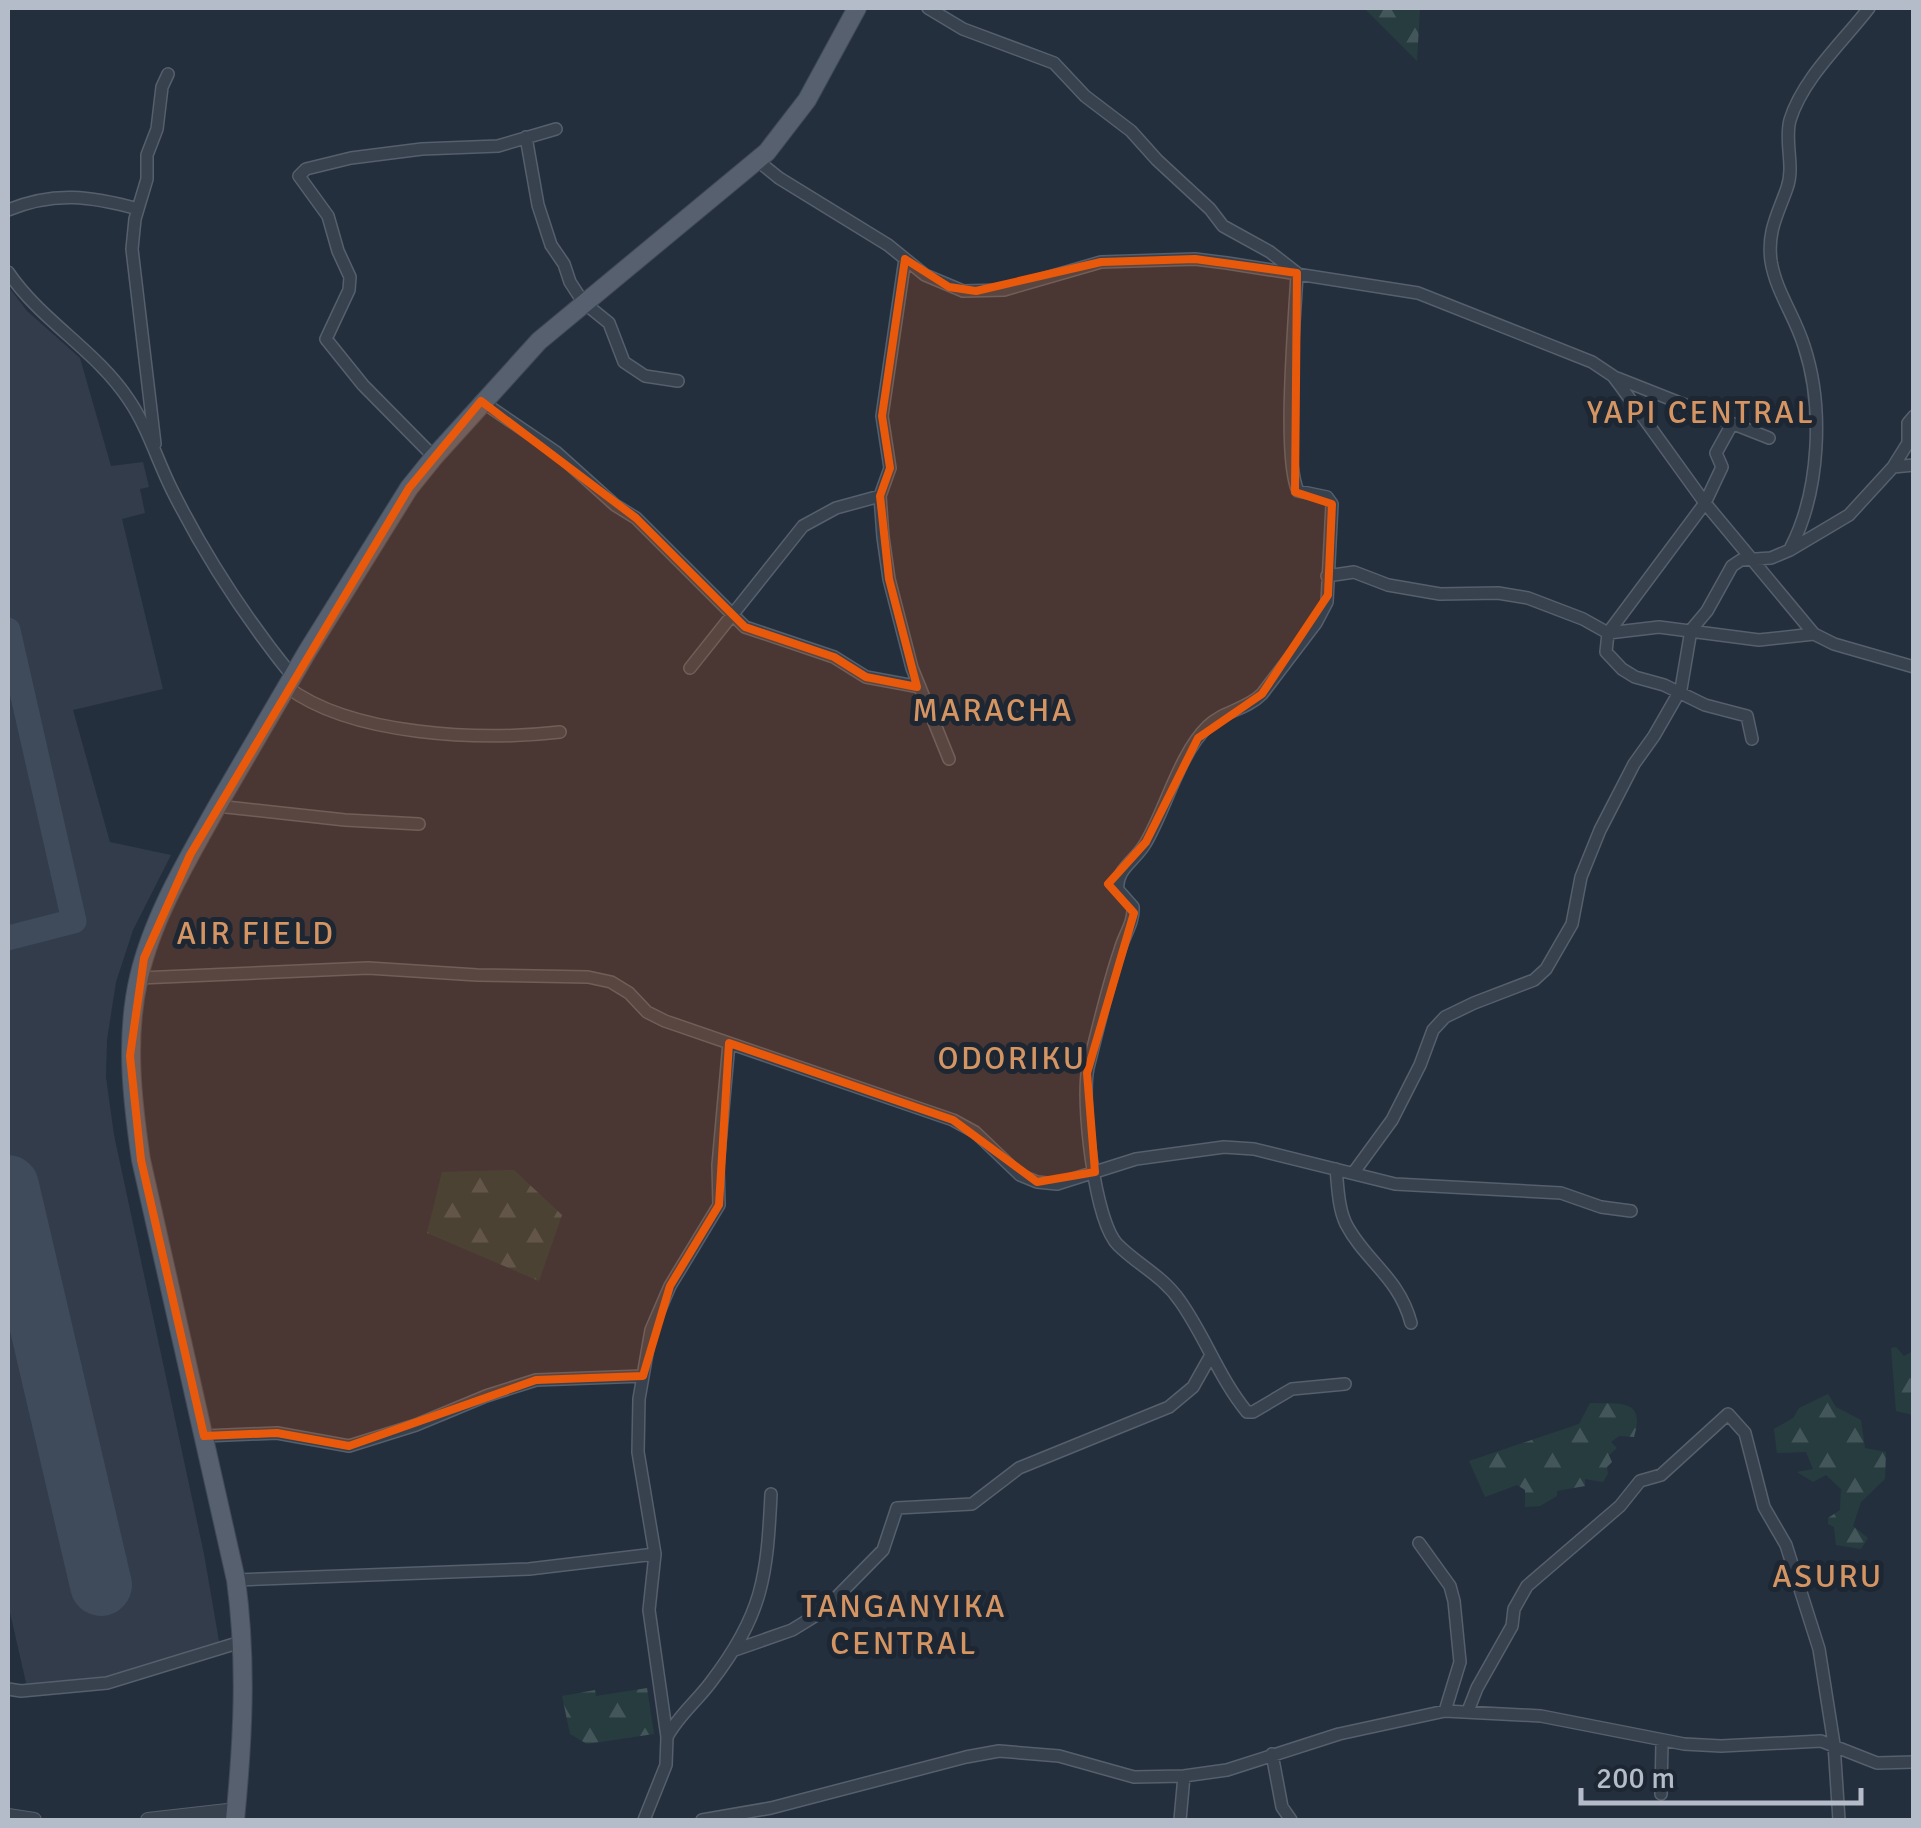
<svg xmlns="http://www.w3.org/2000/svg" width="1921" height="1828" viewBox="0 0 1921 1828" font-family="Signika,sans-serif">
	<defs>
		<pattern id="forest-firs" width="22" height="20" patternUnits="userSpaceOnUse" patternTransform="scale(2.5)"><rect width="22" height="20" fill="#263c3f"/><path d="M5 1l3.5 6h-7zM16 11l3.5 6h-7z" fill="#435659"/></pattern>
	</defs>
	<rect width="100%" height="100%" fill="#242f3e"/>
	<path fill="#323c4b" d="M8,286L27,311L80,358L111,466L143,462L149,487L140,489L145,513L122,519L163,689L73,710L110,842L171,855L133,930L116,982L107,1040L106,1077L114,1135L204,1554L220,1647L107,1676L27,1687L8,1604Z"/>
	<path fill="url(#forest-firs)" d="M1364,8H1420L1417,61Z
		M514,1170L562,1215L539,1281L427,1233L442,1172Z
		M1896,1347L1904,1356L1913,1351V1415L1896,1411L1891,1348Z
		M1828,1394L1836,1407L1861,1420L1865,1448L1886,1452L1885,1479L1861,1502L1853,1526L1868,1538L1861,1549L1836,1545L1834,1527L1828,1524V1518L1840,1510L1841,1489L1826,1475L1813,1482L1797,1472L1813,1469L1806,1452L1777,1453L1774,1429L1793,1418L1799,1408Z
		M1590,1403C1619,1404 1646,1398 1634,1437L1619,1436L1611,1442L1617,1448L1609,1455L1612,1462L1607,1467L1608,1474L1603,1482L1585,1479V1486L1557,1491V1496L1540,1506L1525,1507V1490L1517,1485L1485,1497L1469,1461L1579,1424Z
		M647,1688L654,1734L587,1744L570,1734L562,1696L595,1690L596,1696Z"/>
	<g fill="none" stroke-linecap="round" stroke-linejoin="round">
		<path stroke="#3f4a5a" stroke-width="25" d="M8,630L74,921L8,938"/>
		<path stroke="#3f4a5a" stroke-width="62" d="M8,1186L101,1585"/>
		<defs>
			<path id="minor" d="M928,8L963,29L1054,63L1085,96L1131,131L1157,160L1210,209L1223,226L1270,252L1297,273C1295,318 1282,457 1298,491L1327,497L1332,504L1327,602L1316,623L1262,694C1246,710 1223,711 1208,726C1179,754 1166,809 1145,844C1135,861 1115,870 1118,890L1133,907C1134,923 1124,935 1120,950C1107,988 1098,1029 1088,1068C1081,1100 1094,1221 1118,1245C1138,1265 1163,1276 1180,1301C1205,1336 1219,1378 1247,1412H1253L1292,1389L1345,1384
				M526,137L538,205L551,245L564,264L570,282L583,302L609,323L624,362L645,376L678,381
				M758,161L779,178L888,245L925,275L963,291L1004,290L1101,262L1195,259L1227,263L1418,293L1592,362L1613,376L1622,388L1705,503L1814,634L1834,644L1914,667
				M8,210C54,191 91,196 138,209
				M905,259L882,416L890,468L880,496L883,537L889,579L912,668L949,759
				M8,272C41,321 96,350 129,400C148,428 157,460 172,490C205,556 247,620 293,677
				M1617,378L1769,438
				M481,401L556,452L615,505L636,518L745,627L834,657L866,677L920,687
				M155,444L132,249L135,219L147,179V155L157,129L162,87L168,74
				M434,457L363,385L326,339L349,290L350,277L338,251L328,216L299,176L306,169L351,158L422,149L498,146L556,129
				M1893,467L1914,465
				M1791,547C1820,491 1824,406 1804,346C1795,316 1776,292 1771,261C1767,231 1778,214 1787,188C1795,166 1784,142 1790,120C1803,78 1843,42 1869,8
				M1327,576L1354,572L1388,585L1440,594L1498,593L1528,598L1583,619L1608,633L1705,503L1722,467L1716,453L1732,424
				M690,668L803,526L836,508L880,496
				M287,687C352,736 481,741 560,732
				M1752,739L1747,716L1705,705L1664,685L1635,677L1622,669L1606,652L1608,633L1659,627L1759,640L1814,634
				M217,806L345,820L419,824
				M139,978L368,968L477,975L588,977L611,982L629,993L647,1012L665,1021L953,1120L975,1132L1020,1175L1037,1182L1057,1184L1136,1159L1224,1147L1254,1149L1395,1184L1561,1193L1601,1207L1631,1211
				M1336,1169C1338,1187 1338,1207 1346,1224C1365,1261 1399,1277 1411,1323
				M1354,1172L1392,1120L1420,1065L1433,1030L1445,1017L1474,1003L1534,980L1546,969L1572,924L1581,877L1600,830L1634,764L1654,736L1681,689L1691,630L1707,611L1732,566L1741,560L1771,558L1790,550L1849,515L1893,467L1908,443V423L1914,416
				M204,1436L277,1433L349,1446L416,1425L486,1396L536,1380L643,1376
				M1419,1543L1450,1586L1454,1601L1460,1662L1445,1711
				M236,1580L529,1569L655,1554L638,1452L639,1399L651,1330L670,1286L719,1205L718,1165L729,1043
				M735,1650L792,1630L823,1611L883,1550L897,1508L972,1504L1019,1468L1169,1407L1193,1387L1211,1355
				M8,1689L21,1691L107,1683L244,1641
				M1468,1711L1477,1688L1512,1626L1514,1609L1527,1586L1620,1506L1640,1481L1661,1475L1728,1414L1745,1433L1764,1507L1786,1545L1819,1649L1834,1744L1839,1820
				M667,1737C678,1716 697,1701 711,1682C763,1614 767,1577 771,1494
				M1272,1754L1282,1807L1291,1820
				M1661,1794L1662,1742
				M644,1820L666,1765L667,1737L649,1610L655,1554
				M702,1820L771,1808L966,1757L999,1751L1059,1756L1134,1777L1184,1776L1227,1770L1339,1734L1445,1711L1541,1716L1684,1744L1721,1746L1821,1741L1877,1763L1914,1762
				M1180,1820L1184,1776"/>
			<path id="tertiary" d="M8,1816L34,1820
				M148,1820L236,1810"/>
			<path id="primary" d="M235,1820C243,1739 247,1661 236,1580L141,1160C132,1099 125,1037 139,977C153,916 189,857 219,803L307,652L409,488L434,457L539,341L767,152L807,100L857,8"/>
		</defs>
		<use href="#minor" stroke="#565f6c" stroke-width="14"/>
		<use href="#tertiary" stroke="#565f6c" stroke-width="16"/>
		<use href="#primary" stroke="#414a57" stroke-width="20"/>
		<use href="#minor" stroke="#38414e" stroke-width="11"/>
		<use href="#tertiary" stroke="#38414e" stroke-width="14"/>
		<use href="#primary" stroke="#56606e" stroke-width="18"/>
	</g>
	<path fill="#e8590c" fill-opacity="0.2" stroke="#e8590c" stroke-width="8" stroke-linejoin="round" d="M905,259L949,287L976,291L1101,262L1195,259L1297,273L1295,492L1332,504L1328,595L1262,694L1198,738L1146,842L1108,884L1134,913L1087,1073L1095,1172L1037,1182L953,1120L729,1043L719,1205L670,1286L643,1376L536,1380L349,1446L277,1433L204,1436L141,1160L130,1056L144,958L190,855L409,488L481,401L636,518L745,627L834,657L866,677L917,687L889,579L880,496L890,468L882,416Z"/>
	<g text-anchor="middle" stroke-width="10" stroke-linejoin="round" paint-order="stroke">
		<g font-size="32" letter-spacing="2.5" fill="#d59563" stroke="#1d2633">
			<text x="1701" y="423">YAPI CENTRAL</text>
			<text x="993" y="721">MARACHA</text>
			<text x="256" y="944">AIR FIELD</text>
			<text x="1012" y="1069">ODORIKU</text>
			<text x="1828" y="1587">ASURU</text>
			<text x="904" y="1617">TANGANYIKA<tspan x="904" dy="37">CENTRAL</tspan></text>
		</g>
	</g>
	<rect width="1921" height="1828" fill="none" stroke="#b4bcc9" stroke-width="20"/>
	<path d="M1581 1788v15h280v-15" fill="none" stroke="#b4bcc9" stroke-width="5"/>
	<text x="1596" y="1788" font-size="30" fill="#b4bcc9" stroke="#1d2633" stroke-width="8" paint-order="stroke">200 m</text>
</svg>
